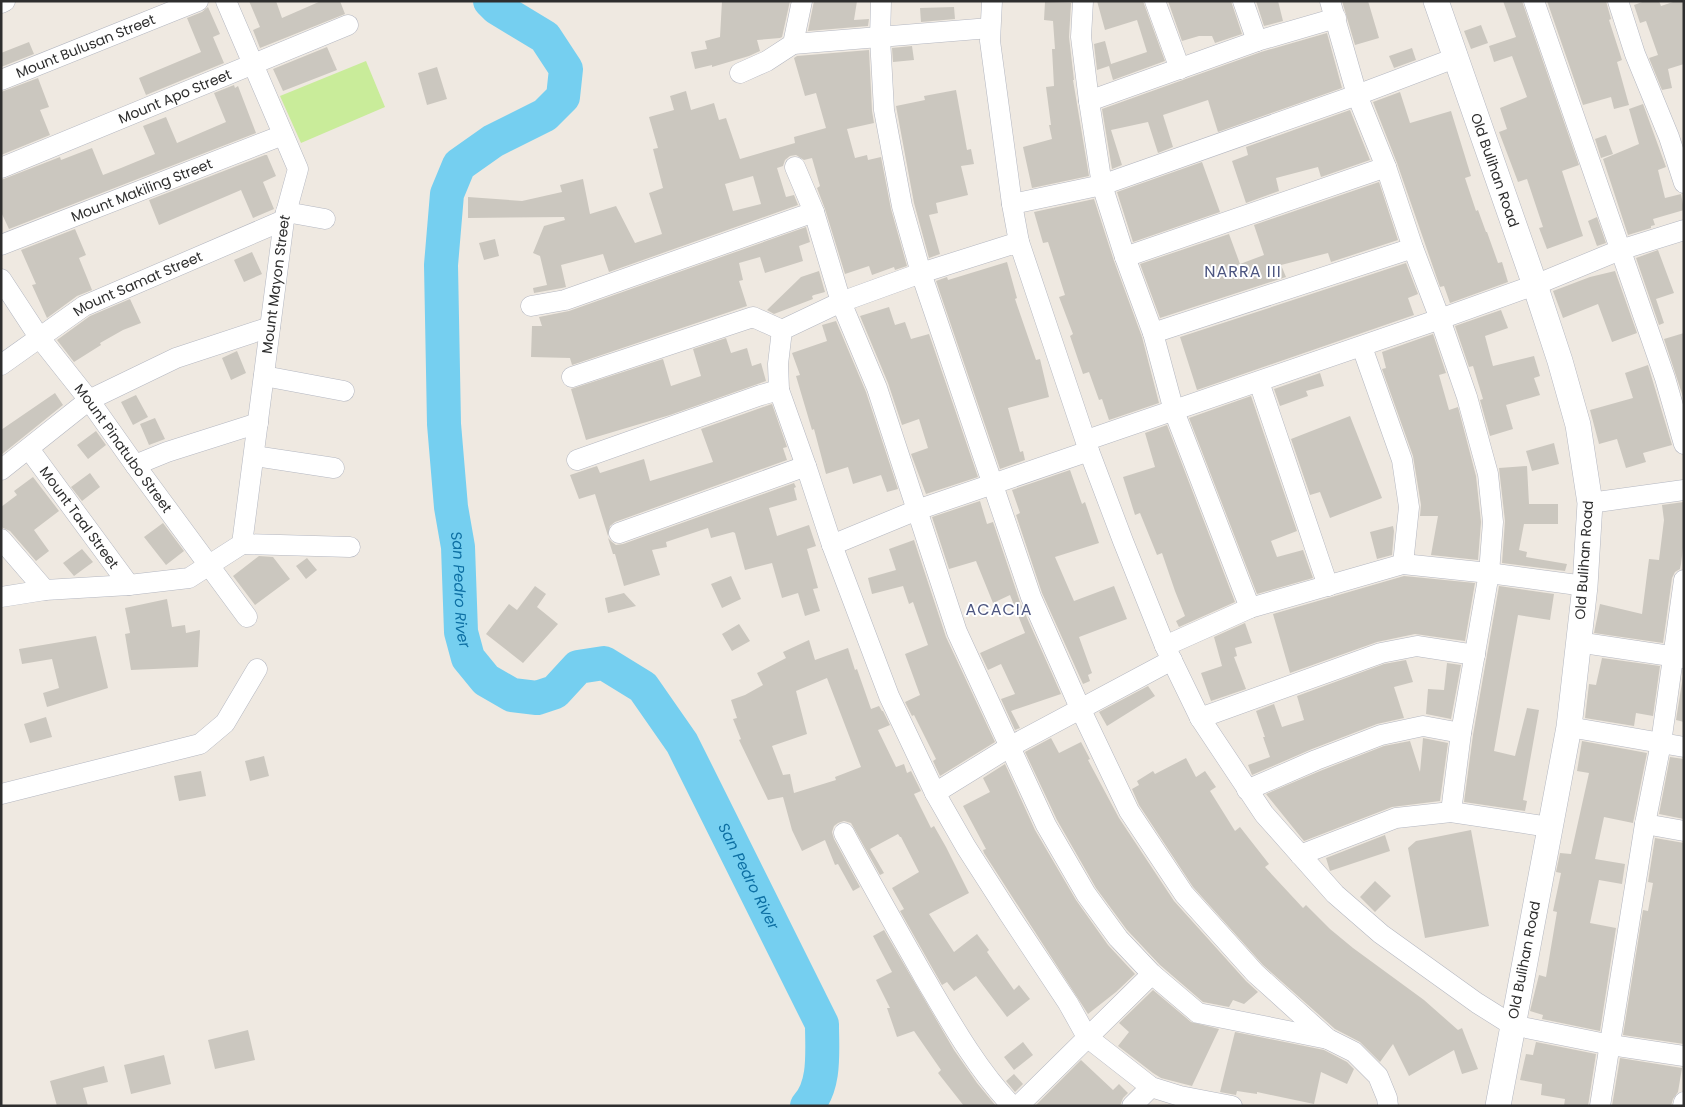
<svg xmlns="http://www.w3.org/2000/svg" width="1685" height="1107" viewBox="0 0 1685 1107" font-family="Poppins,sans-serif">
	<rect width="100%" height="100%" fill="#efe9e1"/>
	<path fill="#c9ec9a" d="M366,61L385,107L301,143L280,96Z"/>
	<g fill="none" stroke-linecap="round" stroke-linejoin="round">
		<path stroke="#75cff0" stroke-width="34" id="s1" d="M490,1L497,8L545,37L566,69L563,97L545,115L493,141L459,165L447,194L441,265L444,424L451,507L458,547L461,632L468,658L486,680L512,695L537,698L555,692L578,667L604,663L643,687L682,743L822,1024C822,1051 826,1085 807,1106"/>
	</g>
	<path fill="#cbc7bf" fill-rule="evenodd" d="M249,1H276L282,18L321,1H340L345,14L260,48L253,30L260,27Z
		M722,1H790L782,37L780,38L757,40L760,51L749,56L712,67V65L695,69L691,52L707,49L705,41L720,37Z
		M814,1H857L854,20L869,19L868,26L808,31Z
		M1097,1H1143L1165,61L1113,80L1109,66L1097,70L1094,44L1105,41L1111,64L1147,52L1137,20L1105,30Z
		M1168,1H1231L1242,34L1215,43L1212,36H1199L1182,41Z
		M1256,1H1278L1283,21L1264,26Z
		M1342,1H1368L1379,38L1355,45Z
		M1503,1H1522L1579,165L1562,171L1583,236L1547,249L1539,228L1543,227L1527,179L1518,182L1499,132L1507,129L1500,108L1527,97L1512,56L1494,62L1489,46L1516,37Z
		M1547,1H1606L1611,19L1609,20L1622,60L1617,62L1629,105L1614,109L1611,97L1583,105Z
		M1645,1H1659L1661,6L1676,1H1684V64L1668,69L1672,88L1662,90L1649,58L1658,55L1646,21L1640,23L1634,5Z
		M1045,2L1071,3L1069,37L1074,80H1073L1089,176L1032,188L1023,147L1052,139L1049,125H1051L1046,87L1054,86L1052,49H1055L1053,21L1044,20Z
		M208,7L220,34L213,37L224,63L146,95L139,78L201,52L187,18L202,12Z
		M954,7L955,19L921,22L920,8Z
		M1481,25L1488,43L1471,49L1464,31Z
		M1327,33L1342,88L1218,132L1208,100L1163,115L1173,147L1158,153L1148,122L1111,130L1122,165L1112,169L1102,109L1261,52Z
		M29,42L34,54L1,67V53Z
		M912,46L914,60L893,62L892,48Z
		M327,47L337,70L283,91L273,69Z
		M1412,48L1416,60L1394,68L1389,56Z
		M869,50L872,111L874,123L847,129L855,158L867,155L868,160L881,157L891,209L907,266L895,270L894,267L872,275L869,266L845,274L825,209L817,188L820,186L812,158L804,160L796,155L790,156L785,160L783,166L777,168L786,197L794,195L798,205L609,272L603,254L561,265L566,287L562,288L534,293L533,288L547,285L540,256L533,253L544,226L565,220L564,217L468,218V197L522,201L562,192L560,185L583,179L590,214L616,206L635,243L662,234L649,193L663,188L653,149L658,148L649,117L674,110L670,96L686,91L691,110L714,103L719,120L726,118L740,159L795,143L794,137L826,128L816,93L805,96L794,58L797,56ZM753,176L761,204L733,211L725,184Z
		M437,67L447,99L427,105L418,73Z
		M38,78L49,107L40,110L50,135L1,155V92Z
		M234,85L235,88L238,86L256,133L9,229L1,212V180L60,157L61,160L92,148L103,175L121,168L155,154L143,126L166,117L177,143L226,122L214,93Z
		M956,90L967,150L971,149L974,164L961,166L968,195L936,203L938,213L929,215L940,254L929,258L914,203L896,106L925,100L924,96Z
		M1400,92L1410,123L1451,111L1471,176L1465,178L1476,211L1478,210L1486,232H1487L1498,263L1502,262L1508,282L1450,303L1444,286L1440,287L1397,163L1373,102Z
		M1643,104L1666,167L1658,170L1665,198L1681,194L1684,210L1653,219L1655,225L1651,226V228L1628,235L1603,159L1639,144L1629,109Z
		M1350,110L1370,160L1321,177L1318,167L1276,178L1279,191L1246,203L1232,161L1248,155L1246,147Z
		M1606,135L1613,154L1601,158L1595,139Z
		M265,155H267L276,176L263,182L274,209L253,218L241,190L159,225L149,200Z
		M1202,162L1220,212L1133,242L1117,192Z
		M1379,182L1398,240L1331,262L1328,253L1281,265L1286,277L1160,318L1140,264L1229,234L1240,264L1264,255L1254,225Z
		M1094,199L1114,261L1142,337L1159,403L1109,420L1102,399L1099,400L1089,372L1083,374L1070,336L1073,334L1059,297L1065,295L1048,242L1043,243L1034,212Z
		M1597,217L1606,243L1597,246L1588,221Z
		M806,227L810,242L799,246L803,261L765,273L760,257L739,263L743,280L739,281L747,306L572,365L570,358L531,357L532,326H542L539,317L569,311Z
		M75,229L86,255L79,258L92,290L77,296L47,318L32,285L36,284L21,250Z
		M495,239L499,256L484,260L479,243Z
		M1658,250L1674,293L1656,299L1664,323L1659,325L1636,258Z
		M252,252L262,274L244,282L234,260Z
		M1007,262L1017,298L1015,299L1036,360L1040,359L1049,397L1008,408L1020,452L1023,451L1025,460L1000,469L936,281L947,277L948,280Z
		M1406,263L1418,294L1408,298L1414,315L1197,390L1180,337Z
		M819,271L825,292L814,295L812,296L813,299L774,314L767,310L801,277Z
		M1615,271L1637,333L1612,342L1598,304L1563,318L1553,291L1590,277Z
		M130,299L141,323L123,330L100,343L101,345L74,362L57,340L90,316Z
		M889,307L895,325L905,322L911,339L929,334L978,477L926,494L911,454L928,448L919,419L902,425L888,383L860,316Z
		M1501,310L1508,328L1485,336L1493,366L1534,356L1540,376L1534,378L1540,395L1506,405L1513,429L1490,436L1480,400L1483,399L1473,366L1469,367L1455,326Z
		M836,321L866,392L898,489L887,492L881,475L853,484L848,467L826,474L814,429L812,430L796,376L800,375L792,353L827,341L822,325Z
		M1684,333V400L1664,339Z
		M1433,334L1446,373L1439,375L1449,410L1458,407L1476,476L1481,522L1478,560L1431,555L1438,516H1420L1421,505L1413,456L1382,369L1386,368L1382,352Z
		M726,338L731,353L747,348L752,366L761,363L766,381L670,415L586,440L571,389L663,359L671,386L701,376L693,349Z
		M237,351L246,373L231,380L222,358Z
		M1648,365L1672,445L1643,453L1646,462L1626,468L1617,439L1599,444L1590,410L1633,398L1625,373Z
		M1320,373L1324,386L1306,391L1308,396L1280,406L1274,389Z
		M55,393L63,405L1,455V430Z
		M136,395L148,417L133,425L121,402Z
		M1251,396L1297,531L1271,541L1277,557L1303,550L1313,578L1257,594L1189,418Z
		M772,404L787,447L783,448L787,460L615,522L610,526L608,536L595,494L579,499L570,475L597,466L600,473L644,459L650,481L713,462L701,429Z
		M1350,416L1382,498L1330,518L1320,492L1310,495L1291,439Z
		M155,418L165,439L149,445L140,424Z
		M1167,425L1235,602L1179,627L1176,621L1185,616L1175,591L1162,553L1157,555L1140,513L1135,515L1123,477L1155,467L1145,433Z
		M96,431L106,445L88,459L77,445Z
		M1554,443L1559,464L1532,471L1526,451Z
		M1527,466L1529,504H1558V524H1524L1519,550L1527,552L1526,557L1567,564L1565,571L1502,563L1505,521L1499,468Z
		M1070,470L1082,504L1085,502L1099,543L1055,557L1074,601L1114,586L1127,619L1079,637L1092,673L1088,675L1090,681L1083,684L1042,593L1016,515L1020,513L1012,490Z
		M90,473L100,487L82,501L71,487Z
		M33,477L59,511L34,530L49,551L36,561L10,531L1,527V507L17,495L14,491Z
		M794,483L796,487L794,488L797,500L769,508L777,536L809,525L816,546L807,549L818,588L813,589L820,611L805,616L798,593L782,598L772,563L745,570L735,533L733,532L711,538L708,528L666,542L667,547L652,550L660,575L624,586L615,554H613L608,538L612,542L616,545L623,544Z
		M980,501L987,524L993,522L1020,602L1061,694L1011,711L1020,728L1015,730L1001,699L1015,694L1001,664L988,670L980,653L1025,633L1010,595L993,603L976,561L949,569L932,517Z
		M1684,502V539L1681,564L1680,569L1675,572L1672,578L1663,643L1594,633L1600,604L1642,614L1649,559L1659,560L1664,520L1662,505Z
		M163,523L184,551L166,565L144,537Z
		M1393,526L1394,531L1392,555L1377,559L1370,532Z
		M914,540L946,637L995,742L940,776L933,761L936,759L914,715L912,716L905,702L920,695L905,654L928,645L913,602L909,604L903,586L872,594L868,578L896,570L889,549Z
		M82,549L93,562L74,576L63,563Z
		M259,556L273,557L290,579L255,605L233,576Z
		M307,558L317,570L306,579L296,566Z
		M731,576L741,599L722,608L711,584Z
		M1404,576L1475,583L1465,641L1415,634L1377,642L1290,673L1273,614Z
		M535,586L546,594L537,607L558,624L523,663L486,634L509,604L517,610Z
		M1499,586L1554,594L1550,620L1518,615L1494,751L1515,756L1527,708L1539,710L1523,800L1527,801L1525,811L1464,802L1473,735Z
		M624,593L636,606L608,613L605,598Z
		M167,599L172,627L185,625L186,633L200,630L198,667L131,670L125,634L130,633L125,608Z
		M1245,623L1252,643L1235,648L1237,656L1234,657L1246,689L1211,701L1201,673L1222,666L1214,637Z
		M739,624L750,641L732,651L722,634Z
		M96,636L108,688L47,707L43,693L59,688L52,659L22,664L19,649Z
		M809,640L815,660L848,648L855,670L857,669L871,709L879,706L882,711H883L890,725L878,730L896,767L904,764L907,773L911,771L921,791L914,794L931,828L934,826L946,847L969,893L929,914L954,952L977,934L989,950L987,952L1014,990L1019,985L1030,999L1007,1017L976,976L954,991L947,982L942,985L934,971L900,911L904,909L892,888L919,872L901,837H900L898,834L870,849L884,873L880,875L851,823L844,821L838,823L834,826L832,832L834,839L860,887L853,891L838,864L835,865L825,840L802,851L792,830L783,797L768,800L739,740L741,739L733,719L737,718L731,700L745,695L763,685L757,673L786,658L783,652ZM827,678L861,767L835,777L836,780L794,793L790,774L783,775L772,746L807,734L796,691Z
		M1602,658L1660,666L1653,716L1636,713L1634,726L1585,718L1589,684L1596,685Z
		M1406,660L1413,682L1394,687L1404,718L1377,724L1312,749L1252,775L1248,765L1270,757L1263,737H1265L1256,711L1274,704L1282,727L1304,720L1297,696L1384,664Z
		M1447,663L1461,665L1451,719L1426,714L1428,689L1444,690Z
		M1684,670V722L1676,720Z
		M1148,686L1155,696L1107,726L1099,712Z
		M46,717L52,737L30,743L24,724Z
		M1051,738L1059,753L1081,742L1090,759L1088,760L1119,818L1174,901L1246,981L1258,992L1244,1004L1233,1000L1229,1007L1203,1002L1160,965L1127,930L1096,888L1057,820L1025,752Z
		M1423,738L1448,743L1440,801L1392,807L1304,841L1266,794L1320,771L1384,746L1410,741L1420,772Z
		M1582,741L1647,753L1633,823L1604,817L1595,859L1625,864L1622,884L1599,880L1590,923L1616,928L1600,1031L1542,1019L1543,1015L1530,1011L1539,975L1546,977L1557,912L1553,911L1561,873L1556,872L1560,853L1571,854L1589,773L1577,771Z
		M264,756L269,776L250,781L245,761Z
		M1670,757L1684,759V819L1659,814Z
		M1186,758L1196,777L1205,771L1216,787L1210,791L1235,831L1240,827L1269,864L1265,867L1303,908L1306,905L1330,929L1353,948L1424,1000L1458,1030L1462,1028L1478,1069L1462,1074L1454,1050L1409,1076L1393,1044L1380,1062L1360,1042L1335,1029L1263,965L1193,887L1139,805L1132,789L1139,785L1137,781L1153,771L1155,774Z
		M1005,764L1035,830L1076,900L1108,945L1135,974L1116,992L1088,1014L984,853L983,850L986,849L963,806L990,792L983,778Z
		M201,771L206,796L179,801L174,776Z
		M1471,830L1489,926L1425,938L1408,848L1416,841Z
		M1385,835L1390,851L1330,871L1326,858Z
		M1655,838L1684,843V1044L1623,1035L1643,910L1648,911L1653,883L1648,882Z
		M1375,881L1391,896L1375,912L1360,897Z
		M884,930L954,1050L977,1083L996,1106H964L938,1073L941,1070L914,1031L897,1037L887,1008H890L876,980L892,972L873,936Z
		M1153,990L1191,1022L1219,1029L1192,1086L1161,1078L1153,1073L1118,1046L1129,1032L1119,1023Z
		M248,1030L255,1060L215,1069L208,1040Z
		M1235,1032L1324,1050L1347,1062L1354,1069L1347,1084L1321,1072L1314,1104L1257,1092V1094L1237,1091L1236,1095L1220,1092Z
		M1023,1042L1033,1055L1014,1070L1004,1057Z
		M1536,1042L1596,1054L1588,1106H1564L1565,1099L1541,1095L1542,1084L1520,1080L1526,1054L1533,1055Z
		M164,1055L171,1084L131,1094L124,1065Z
		M1620,1058L1682,1068L1678,1092L1673,1099L1671,1106H1612Z
		M1081,1060L1113,1090L1119,1084L1128,1093L1123,1098L1120,1106H1035Z
		M104,1066L108,1082L83,1088L88,1106H57L50,1081Z
		M1014,1074L1023,1084L1015,1092L1006,1081Z"/>
	<g fill="none" stroke-linecap="round" stroke-linejoin="round">
		<defs>
			<g id="minor">
				<path d="M881,1L880,38L884,110L902,206L921,273L1031,597L1080,708L1129,811L1184,894L1255,973L1328,1039L1354,1052L1378,1076L1387,1098L1388,1106"/>
				<path d="M992,1L990,41L1012,204L1019,242"/>
				<path d="M1083,1L1081,37L1089,101L1102,185L1125,257L1153,333L1174,411L1250,608"/>
				<path d="M1155,1L1180,69"/>
				<path d="M1243,1L1257,41"/>
				<path d="M1330,1L1357,95L1386,167L1413,248L1440,319L1467,397L1488,474L1493,522L1489,573L1461,733L1451,812"/>
				<path d="M1534,1L1665,378L1684,444"/>
				<path d="M1618,1L1635,54L1669,137L1684,183"/>
				<path d="M1,3L5,1"/>
				<path d="M793,44L990,28"/>
				<path d="M740,73L767,61L793,44L802,1"/>
				<path id="s2" d="M1,80L198,1"/>
				<path d="M1089,101L1257,41L1336,18"/>
				<path d="M795,167L814,212L841,302L877,388L957,632L1046,825L1086,894L1118,938L1152,974L1198,1013L1328,1039"/>
				<path id="s3" d="M1,168L348,25"/>
				<path d="M1012,204L1102,185L1357,95L1455,58"/>
				<path d="M286,212L325,219"/>
				<path id="s4" d="M1,245L283,135"/>
				<path d="M1125,257L1386,167"/>
				<path id="s5" d="M1,279L39,337L89,400L135,465L247,617"/>
				<path d="M531,306L565,300L814,212"/>
				<path d="M1153,333L1413,248"/>
				<path d="M1362,347L1402,460L1409,507L1403,564"/>
				<path id="s6" d="M1,365L84,306L284,220"/>
				<path d="M264,376L344,391"/>
				<path d="M572,377L753,317L782,330"/>
				<path d="M1259,382L1328,586"/>
				<path d="M1087,440L1440,319L1535,285L1620,250L1684,230"/>
				<path id="s7" d="M29,449L129,585"/>
				<path d="M254,456L334,468"/>
				<path d="M577,460L761,395L779,390"/>
				<path d="M135,465L167,452L258,423"/>
				<path d="M1,470L89,400L176,358L270,327"/>
				<path d="M1590,503L1684,490"/>
				<path d="M619,533L806,466"/>
				<path d="M1,539L45,590"/>
				<path d="M242,544L350,547"/>
				<path d="M832,545L917,510L1089,451"/>
				<path id="s8" d="M1,597L45,590L129,585L189,578L242,544L284,220L298,169L226,1"/>
				<path d="M1577,642L1684,658"/>
				<path d="M1165,646L1250,608L1403,564L1489,573L1585,586"/>
				<path d="M1200,718L1381,653L1417,646L1475,655"/>
				<path d="M1569,727L1684,747"/>
				<path d="M1247,790L1316,760L1381,735L1423,726L1461,733"/>
				<path d="M935,793L1011,746L1172,660"/>
				<path d="M1,794L200,744L225,723L257,669"/>
				<path d="M1645,824L1684,831"/>
				<path d="M844,833C870,882 897,929 924,977C950,1021 976,1068 1012,1106"/>
				<path d="M1300,855L1396,818L1451,812L1549,827"/>
				<path d="M1018,1106L1152,974"/>
				<path d="M1132,1106L1151,1087"/>
				<path d="M1232,1106L1180,1096L1151,1087L1087,1037L1068,1003L1009,914L966,847L935,793L889,696L832,545L806,466L779,390L778,364L782,330L841,302L921,273L1019,242L1089,451L1123,541L1165,646L1200,718L1264,814L1335,894L1381,934L1477,1003L1512,1025L1611,1045L1684,1056"/>
				<path d="M1600,1106L1645,824L1661,743L1684,580"/>
				<path d="M1683,1106L1684,1102"/>
			</g>
			<g id="tertiary">
				<path id="s9" d="M1436,1L1535,285L1560,361L1578,425L1590,503L1585,586L1569,727L1498,1106"/>
			</g>
		</defs>
		<use href="#minor" stroke="#b4b7c1" stroke-width="21"/>
		<use href="#tertiary" stroke="#b4b7c1" stroke-width="26"/>
		<use href="#minor" stroke="#fff" stroke-width="20"/>
		<use href="#tertiary" stroke="#fff" stroke-width="25"/>
	</g>
	<g text-anchor="middle" stroke-width="4" stroke-linejoin="round" paint-order="stroke">
		<g font-size="14" fill="#2e2e2e" stroke="#fff">
			<text dy="5" stroke="none"><textPath href="#s2" startOffset="91">Mount Bulusan Street</textPath></text>
			<text dy="5" stroke="none"><textPath href="#s3" startOffset="188">Mount Apo Street</textPath></text>
			<text dy="5" stroke="none"><textPath href="#s9" startOffset="179">Old Bulihan Road</textPath></text>
			<text dy="5" stroke="none"><textPath href="#s4" startOffset="151">Mount Makiling Street</textPath></text>
			<text dy="5" stroke="none"><textPath href="#s6" startOffset="160">Mount Samat Street</textPath></text>
			<text dy="5" stroke="none"><textPath href="#s8" startOffset="514">Mount Mayon Street</textPath></text>
			<text dy="5" stroke="none"><textPath href="#s5" startOffset="209">Mount Pinatubo Street</textPath></text>
			<text dy="5" stroke="none"><textPath href="#s7" startOffset="85">Mount Taal Street</textPath></text>
			<text transform="translate(1584 560) rotate(-86)" y="5">Old Bulihan Road</text>
			<text transform="translate(1524 960) rotate(-79)" y="5">Old Bulihan Road</text>
		</g>
		<g font-size="15" font-style="italic" fill="#0d6fa3" stroke="#fff">
			<text dy="5" stroke="none"><textPath href="#s1" startOffset="686">San Pedro River</textPath></text>
			<text dy="5" stroke="none"><textPath href="#s1" startOffset="1181">San Pedro River</textPath></text>
		</g>
		<g font-size="16" letter-spacing="1" fill="#4d5680" stroke="#fff">
			<text x="1243" y="277">NARRA III</text>
			<text x="999" y="615">ACACIA</text>
		</g>
	</g>
	<rect width="1685" height="1107" fill="none" stroke="#2e2e2e" stroke-width="5"/>
</svg>
